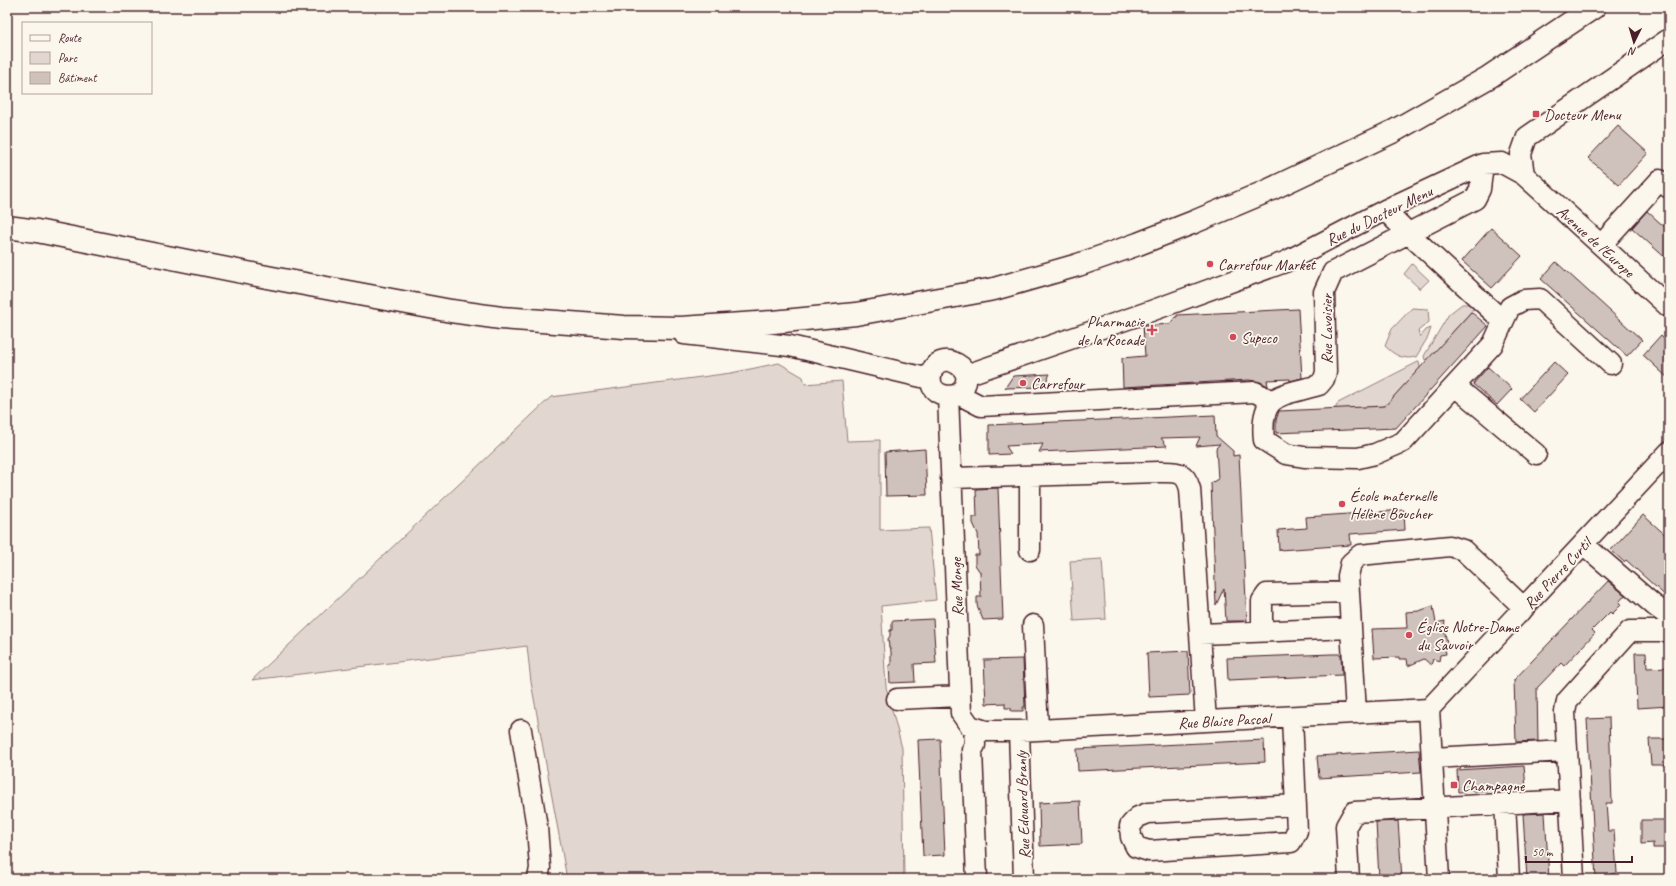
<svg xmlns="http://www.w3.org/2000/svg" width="1676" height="886" viewBox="0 0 1676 886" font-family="Caveat,sans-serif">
	<rect width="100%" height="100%" fill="#fbf7ec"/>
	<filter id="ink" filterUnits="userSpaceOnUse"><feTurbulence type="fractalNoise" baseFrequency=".025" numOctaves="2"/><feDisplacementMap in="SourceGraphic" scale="8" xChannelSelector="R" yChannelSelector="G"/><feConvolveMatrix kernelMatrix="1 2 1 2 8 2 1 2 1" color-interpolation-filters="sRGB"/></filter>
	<g filter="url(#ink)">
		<path fill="#e2d7d0" stroke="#967b7e" d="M1412,264L1429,280L1420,289L1404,274Z
			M1462,304H1470L1475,307L1428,360H1425L1424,356L1449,314Z
			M1412,308L1428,309L1429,322L1418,331L1420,337L1426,330L1431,328L1428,337L1416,357C1403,360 1394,355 1385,346L1392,329Z
			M1418,362H1419L1420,368L1385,406L1335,409L1338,403Z
			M779,363L803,377L805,384L842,381L847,441L880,440V530L929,528L936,600L881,606L886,687L902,748L904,879H567L531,682L527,646L252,680L551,397L731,373Z
			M1102,559L1106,619L1074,621L1070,561Z"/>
		<path fill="#cfc2bc" stroke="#4a1f2b" d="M1618,126L1648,153L1619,185L1588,158Z
			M1647,211L1669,231V261L1632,228Z
			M1491,228L1522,256L1492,288L1462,261Z
			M1556,262L1642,340L1627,356L1541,279Z
			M1298,309L1302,378L1290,381V379L1267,380L1268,386L1260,382L1249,380L1123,387L1122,358L1145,356L1143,326L1170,324L1175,317H1177V315Z
			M1471,312L1488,326L1396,428L1276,433V420L1279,411L1385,406Z
			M1661,335L1669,343V379L1643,355Z
			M1554,362L1568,375L1534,412L1520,399Z
			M1488,367L1512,389L1497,405L1473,384Z
			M1050,374L1043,387L1005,388L1013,376Z
			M1215,415L1216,436L1233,451V456L1239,455L1247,621H1226L1224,588L1216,605L1211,483L1218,479L1216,448L1220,444L1196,446L1200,437L1161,438L1167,446L1039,452L1043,444L1006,446L1011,454L989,455V425Z
			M925,449L927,495L886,496L885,452Z
			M998,488L1003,619L983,620L977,605V597H981L980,572L975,565V555H979L978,534L973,523V517H977L976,489Z
			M1404,510L1405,530L1350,534L1351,545L1279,550L1278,530L1307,528L1306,517Z
			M1643,515L1669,538V599L1626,560L1624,562L1611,550Z
			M1608,581L1625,595L1619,602L1621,605L1612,614L1610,612L1592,630L1595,633L1564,666L1561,663L1537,688L1538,741L1516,742L1514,680Z
			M1433,606L1436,623L1445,621L1444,628L1447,643L1445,648L1446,654L1440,655L1439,661L1433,659L1431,665L1424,659L1408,666L1407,659H1399V657L1374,658L1372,629L1407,628L1406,612L1419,611Z
			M933,619L936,663L914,664L915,682L890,683L889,665H891V651L889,647L888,639L890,636V630H892V621Z
			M1188,651L1190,695L1149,697L1147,653Z
			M1635,653H1646L1647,668L1669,667V706L1637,708Z
			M1332,654H1341L1342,675L1228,680L1227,658Z
			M1023,659L1025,707H1023V711H1011V708H1005V703L986,704L984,660Z
			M1609,718L1612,803H1606L1608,831H1614L1617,873L1610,874L1611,879H1596L1587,719Z
			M940,739L945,855L923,856L918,740Z
			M1649,739H1669V765H1651Z
			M1264,740L1265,762L1078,771L1077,749Z
			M1419,750L1421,772L1319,778L1317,756Z
			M1524,766L1526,788L1458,792L1457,770Z
			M1080,801L1082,844L1040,846L1039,803Z
			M1545,813L1549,879H1527L1523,814Z
			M1641,820H1669V848H1653V843L1641,844Z
			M1398,821L1402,879H1379L1376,822Z"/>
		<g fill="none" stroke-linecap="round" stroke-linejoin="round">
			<defs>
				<path id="minor" d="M1483,164L1480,189L1475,199L1333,272L1324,292L1326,372L1324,379L1319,385C1282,396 1259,392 1264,440L1286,454L1304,457L1358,458L1375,454L1403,442L1493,344L1510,307L1523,300L1540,299L1611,364
					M1524,175L1521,154L1527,137L1669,39
					M1385,210L1408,233L1503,321
					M1601,245L1660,180L1669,188
					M684,334L790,346L930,379
					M966,375L1151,311L1285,262L1385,210L1483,164L1502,163L1524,175L1669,307
					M1455,386L1536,454
					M958,394C986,369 935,344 931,376C928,392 945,399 958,394L981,406L1255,392L1272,401
					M948,396L961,713L970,726L986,731H1019L1429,709
					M1030,476V550
					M951,478L1159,472C1176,472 1185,470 1190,489L1206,721
					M1583,544L1655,606L1669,616
					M1033,625L1038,730
					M1262,631V601L1267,594L1349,592
					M1200,634L1351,628
					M897,699L960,696
					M1356,713L1348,576L1351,563L1360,555L1450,546L1463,550L1524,608
					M1292,717L1297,831L1291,842L1149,851L1136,847L1131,837L1130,826L1138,817L1148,813L1296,805
					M974,727L975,745L972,750L977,879
					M521,730L537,827L540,868L538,879
					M1019,731L1024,879
					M1432,758L1566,751
					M1505,803L1509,879
					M1349,879L1346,826L1354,812L1570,800
					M1439,879L1429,709L1669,452
					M1574,879L1565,712L1567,701L1630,631H1669"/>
				<path id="major" d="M7,227L37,231L272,278L451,311L501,318L624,327L681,328L773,322L856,314L994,289L1078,265L1138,244L1194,222L1265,192L1394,131L1489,77L1594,7"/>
			</defs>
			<use href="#minor" stroke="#4a1f2b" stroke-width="23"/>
			<use href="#major" stroke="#4a1f2b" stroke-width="25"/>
			<use href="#minor" stroke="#fbf7ec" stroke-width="20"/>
			<use href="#major" stroke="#fbf7ec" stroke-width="22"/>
		</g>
	</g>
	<g fill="#d1495b" stroke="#fbf7ec" stroke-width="1.5">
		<rect x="1532" y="110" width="8" height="8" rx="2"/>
		<circle cx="1210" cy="264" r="4"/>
		<path d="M1150 324h4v4h4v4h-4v4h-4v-4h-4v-4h4z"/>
		<circle cx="1233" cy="337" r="4"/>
		<circle cx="1023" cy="383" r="4"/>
		<circle cx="1342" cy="504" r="4"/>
		<circle cx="1409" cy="635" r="4"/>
		<rect x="1450" y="781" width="8" height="8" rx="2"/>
	</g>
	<g text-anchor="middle" stroke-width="3.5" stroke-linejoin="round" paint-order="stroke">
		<g font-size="16" fill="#4a1f2b" stroke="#fbf7ec" text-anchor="start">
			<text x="1544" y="120">Docteur Menu</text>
			<text x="1218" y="270">Carrefour Market</text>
			<text x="1144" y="327" text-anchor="end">Pharmacie<tspan x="1144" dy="18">de la Rocade</tspan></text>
			<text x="1241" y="343">Supeco</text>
			<text x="1031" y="389">Carrefour</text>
			<text x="1350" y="501">École maternelle<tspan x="1350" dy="18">Hélène Boucher</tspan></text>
			<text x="1417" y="632">Église Notre-Dame<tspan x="1417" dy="18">du Sauvoir</tspan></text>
			<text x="1462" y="791">Champagne</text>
		</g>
		<g font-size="16" fill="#4a1f2b" stroke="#fbf7ec">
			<text transform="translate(1379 215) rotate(-26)" y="6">Rue du Docteur Menu</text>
			<text transform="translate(1596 241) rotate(42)" y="6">Avenue de l'Europe</text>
			<text transform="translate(1326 329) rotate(-90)" y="6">Rue Lavoisier</text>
			<text transform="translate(1557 573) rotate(-47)" y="6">Rue Pierre Curtil</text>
			<text transform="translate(956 587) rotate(-92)" y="6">Rue Monge</text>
			<text transform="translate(1224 720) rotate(-3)" y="6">Rue Blaise Pascal</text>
			<text transform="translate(1022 805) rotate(-92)" y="6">Rue Edouard Branly</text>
		</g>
	</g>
	<rect width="1676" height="886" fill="none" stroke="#fbf7ec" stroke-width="24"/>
	<rect x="12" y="12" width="1652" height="862" fill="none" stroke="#4a1f2b" stroke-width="1.5" filter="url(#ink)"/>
	<rect x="22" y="22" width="130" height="72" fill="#fbf7ec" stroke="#b4a19f"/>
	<rect x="30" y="35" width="20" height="6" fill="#fbf7ec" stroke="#b4a19f"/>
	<text x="58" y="42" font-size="12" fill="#4a1f2b">Route</text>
	<rect x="30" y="52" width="20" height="12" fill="#e2d7d0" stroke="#b4a19f"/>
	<text x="58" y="62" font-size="12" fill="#4a1f2b">Parc</text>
	<rect x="30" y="72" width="20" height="12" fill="#cfc2bc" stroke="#b4a19f"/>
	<text x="58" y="82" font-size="12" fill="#4a1f2b">Bâtiment</text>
	<g transform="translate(1634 42) rotate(185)" stroke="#fbf7ec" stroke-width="3" paint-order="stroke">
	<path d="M0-3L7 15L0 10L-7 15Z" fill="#4a1f2b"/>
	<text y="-6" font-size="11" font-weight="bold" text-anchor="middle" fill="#4a1f2b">N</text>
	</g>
	<path d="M1526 856v6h106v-6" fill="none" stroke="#4a1f2b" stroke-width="2"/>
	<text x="1532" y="856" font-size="12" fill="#4a1f2b" stroke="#fbf7ec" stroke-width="3" paint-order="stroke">50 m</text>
</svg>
